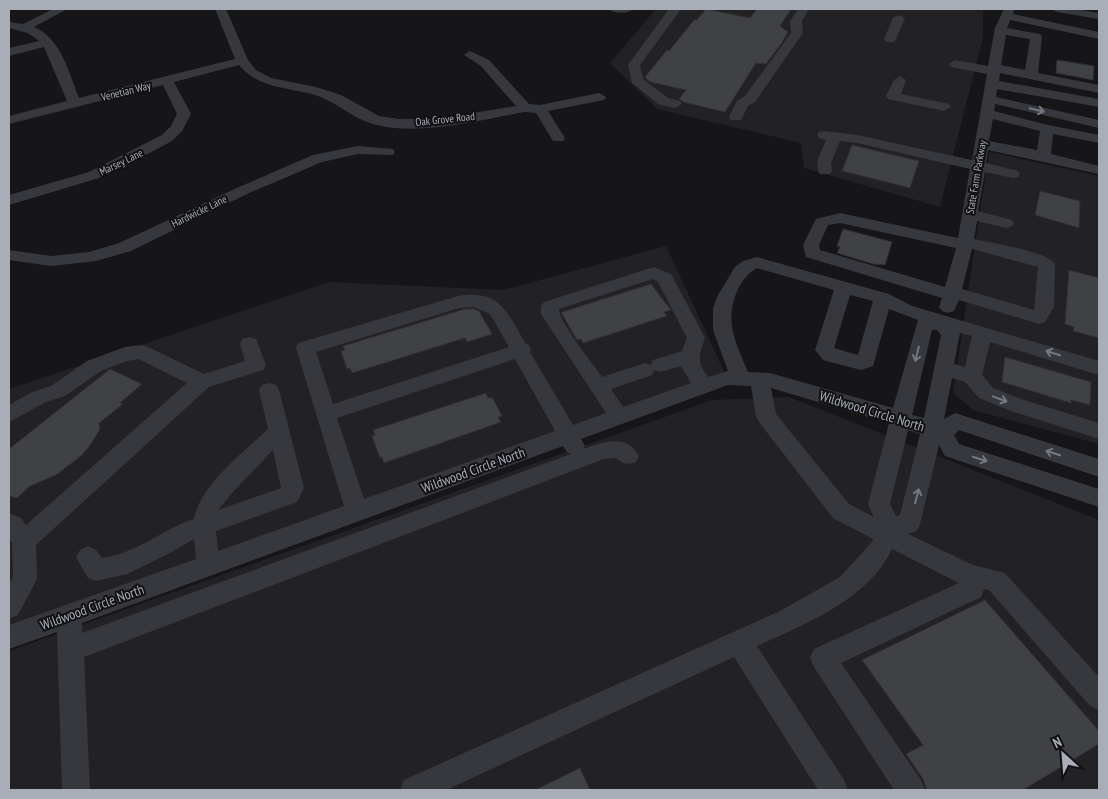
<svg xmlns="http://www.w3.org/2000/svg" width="1108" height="799" viewBox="0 0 1108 799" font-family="'PT Sans Narrow',sans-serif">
	<rect width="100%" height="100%" fill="#161618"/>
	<path fill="#222225" d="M656,9H983V37L940,207L804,168L801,143L657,109L610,63Z
		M989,152L1099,176V444L973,410L953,393Z
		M666,246L727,378L9,637V389L329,282L503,290Z
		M789,397L1099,520V790H9V651L712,400Z"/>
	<path fill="#404145" stroke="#303034" d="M706,9L750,18L757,9H791L780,26L788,32L781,44L766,64L756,63L725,112L683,102L679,99L686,90L650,82L645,77L667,50L669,51L694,20H697Z
		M1057,60L1094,66L1093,80L1056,73Z
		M852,145L919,161L910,188L842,171Z
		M1040,191L1080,201L1079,228L1035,215Z
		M843,229L892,242L885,265L873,264L837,253L840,247L837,246Z
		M1069,270L1099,278V338L1073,331L1074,327L1065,324Z
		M651,284L671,310L664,312L667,316L583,343L581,339L577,340L562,314V312Z
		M465,309H474L479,311L492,334L467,342L465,338L352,373L350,368L347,369L341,351L345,350L343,346Z
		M1005,357L1091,382L1090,405L1071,400V403L1002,382Z
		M110,369L142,384L120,403L123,404L99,423L100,429L91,444L81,456L56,475L30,486L17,498L9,496V449Z
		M486,393L488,398L492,397L502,416L498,417L501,422L384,463L382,457L380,458L372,436L375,435L373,430Z
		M985,600L1099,731V744L1023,790H927L923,779L906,754L923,745L862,660Z
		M580,768L590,790H535Z"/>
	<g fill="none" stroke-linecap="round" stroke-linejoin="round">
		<path fill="#37383d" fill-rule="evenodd" d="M53,9H67L34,27C61,38 69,73 79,98L235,59L215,9H226L248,60L256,70L271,78L316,87L341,95L379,116L399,119H436L516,106L481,66L464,55L470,51L489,60L529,104L540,105L599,93L606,97L604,100L548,111L565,138L563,141H553L536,113L525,112C479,120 420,137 373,124C352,118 334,100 312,94C285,87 258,88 239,65L174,82L191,114L182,131L172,141L123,167L99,178L9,205V195L89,172L162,135L171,126L177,114L163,85L9,124V116L67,101L44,47L9,56V48L39,41L28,33L9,28V22L23,24Z
			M609,9H633C628,14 614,14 609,9Z
			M669,9H681L640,65L643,79L668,98L680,101L682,104L675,108L658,104L632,83L628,65Z
			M798,9H809L802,21L803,33L755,102L748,106L741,120H731L729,117L737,101L745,96L791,33L790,21Z
			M1004,9H1014L1013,14L1099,32V39L1010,20L1007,28L1040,34L1042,37L1038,73L1099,85V93L1000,73L999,81L1099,99V107L997,89L996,97L1099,120V128L995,104L994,111L1048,125L1099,135V143L1053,134L1051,154L1099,166V174L988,150L986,163L1018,171L1020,174L1018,177L1013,178L985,172L978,211L1012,220L1014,223L1012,226L1006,228L977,221L974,239C991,243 1047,251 1055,264L1054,307L1045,322L1039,324L959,300L954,311L948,313L942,311L939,307L942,298L806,257L803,245L816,219L840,213L958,238L970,169L857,143L840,141L831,163L832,171L830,174H820C813,163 822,151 826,140L819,138L817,135L819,132L824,131L857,135L972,160L987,74L951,67L949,64L955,60L988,66L995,28ZM1006,35L1030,39L1025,70L1001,65ZM993,119L1040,131L1037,150L989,141ZM840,223L956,248L945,287L820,250L819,245L828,225ZM972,249L1038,267L1034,310L962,289Z
			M1051,9H1076L1099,13V19L1057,12Z
			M899,15L905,18L896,39L894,42H886L884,39L893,18Z
			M900,76L906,80L901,94L949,104L951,107L944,111L888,99L886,96L894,80Z
			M358,146L393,149L395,152L393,155L358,154L322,162L249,193L131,251L96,261L51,266L9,260V250L51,256L89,252L119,243L239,187L313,155Z
			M757,257L889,294L912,306L1099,361V375L990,342L982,375L993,388L1024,400L1099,423V439L1011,411L979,398L965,382L952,378L944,419L955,413L1099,459V477L959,430L954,435L959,444L1099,489V507L945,456L939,445L920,524L917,531L908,534L973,565L1005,573L1099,677V710L1090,706L989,590L984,589L981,597L841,663L921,780L925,790H894L814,667L810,658L814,649L959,583L892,549C869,599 804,625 757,646L844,780L848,790H818L734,657L446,790H400L404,780L780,611L840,577L872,542L873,539L833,518L759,422L756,416L751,386L728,385L581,439L585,446L583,449C602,442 627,433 639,456L636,462C627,465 623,464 616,458L604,459L84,657L90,790H62L57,632L9,649V625L196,559L194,539L166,555L127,574L96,581L88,578L76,557L80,550L88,546L96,550L102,558C109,556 118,555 125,552C149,543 169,527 194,519C200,485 244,452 268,429L259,390L262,385L269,383L276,385L279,390L304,488L297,502L216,531L218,551L344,506L296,348L298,343L458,296C501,289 507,313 526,344L529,345L531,350L530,352L573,425L606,413L541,314V306L544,302L654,267L671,274L705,338C699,356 696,361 708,377L728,371L713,330V308L718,295L735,267L743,261ZM757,268L834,290L815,350L823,360L830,362L861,370L873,366L889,309L918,320L893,408L770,373L748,372C735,341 723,320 739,287C744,279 749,272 757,268ZM653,279L658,282L687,338L682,351L653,360L651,365L645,363L602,377C593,364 559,322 559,309ZM850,295L873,301L858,355L834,348ZM474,307L490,314L509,347L333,404L316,352L459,308ZM932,330H937L941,335L924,418L912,415ZM960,333L972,336L965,367L954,364ZM515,359L555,431L364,499L337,418ZM681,366L691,383L623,407L611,389L652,375L654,370L660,372ZM771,388L889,423L868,504L874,517L849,504L776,414ZM908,430L920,434L900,515L896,516L890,504ZM563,446L567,452L571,454L82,633V623ZM273,450L281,488L218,510L232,493Z
			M249,337L256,339L266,365L263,370L209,387L36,545L37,579L18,615L9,619V584L13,577L12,543L9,538V513L21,518L26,525L187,383L139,359L127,361L101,371L65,396L46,402L9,422V405L32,392L51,386L87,361L125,347L141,345L148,347L204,374L245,361L240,344L242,339Z"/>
	</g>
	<defs><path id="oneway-shaft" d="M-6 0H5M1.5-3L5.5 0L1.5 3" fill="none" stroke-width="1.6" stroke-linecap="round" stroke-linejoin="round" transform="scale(1.25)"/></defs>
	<g stroke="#757881">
		<use href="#oneway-shaft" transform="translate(1037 110) rotate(13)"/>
		<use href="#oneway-shaft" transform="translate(1053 353) rotate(-163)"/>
		<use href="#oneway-shaft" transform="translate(917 354) rotate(104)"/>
		<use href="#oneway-shaft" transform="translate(1000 399) rotate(21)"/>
		<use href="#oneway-shaft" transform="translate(1053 453) rotate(-162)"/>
		<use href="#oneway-shaft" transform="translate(980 459) rotate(18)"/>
		<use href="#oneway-shaft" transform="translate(917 496) rotate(-75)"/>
	</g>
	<g text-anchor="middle" stroke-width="4" stroke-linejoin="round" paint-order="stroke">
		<g font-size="11" fill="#a8adb8" stroke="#111113">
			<text transform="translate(126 91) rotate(-14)" y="4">Venetian Way</text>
			<text transform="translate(445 119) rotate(-6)" y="4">Oak Grove Road</text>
			<text transform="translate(121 162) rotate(-26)" y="4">Marsey Lane</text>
			<text transform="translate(976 177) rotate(-80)" y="4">State Farm Parkway</text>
			<text transform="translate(199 211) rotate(-26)" y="4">Hardwicke Lane</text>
		</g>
		<g font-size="14" fill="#a8adb8" stroke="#111113">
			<text transform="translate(872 411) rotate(17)" y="5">Wildwood Circle North</text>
			<text transform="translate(473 470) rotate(-20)" y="5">Wildwood Circle North</text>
			<text transform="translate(92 607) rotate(-20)" y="5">Wildwood Circle North</text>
		</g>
	</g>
	<rect width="1108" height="799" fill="none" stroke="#a8adb8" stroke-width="20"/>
	<g transform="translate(1063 754) rotate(334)" stroke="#111113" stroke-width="4" paint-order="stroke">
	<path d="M0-4L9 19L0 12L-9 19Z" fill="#a8adb8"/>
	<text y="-8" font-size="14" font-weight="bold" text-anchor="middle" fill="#a8adb8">N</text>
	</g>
</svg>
